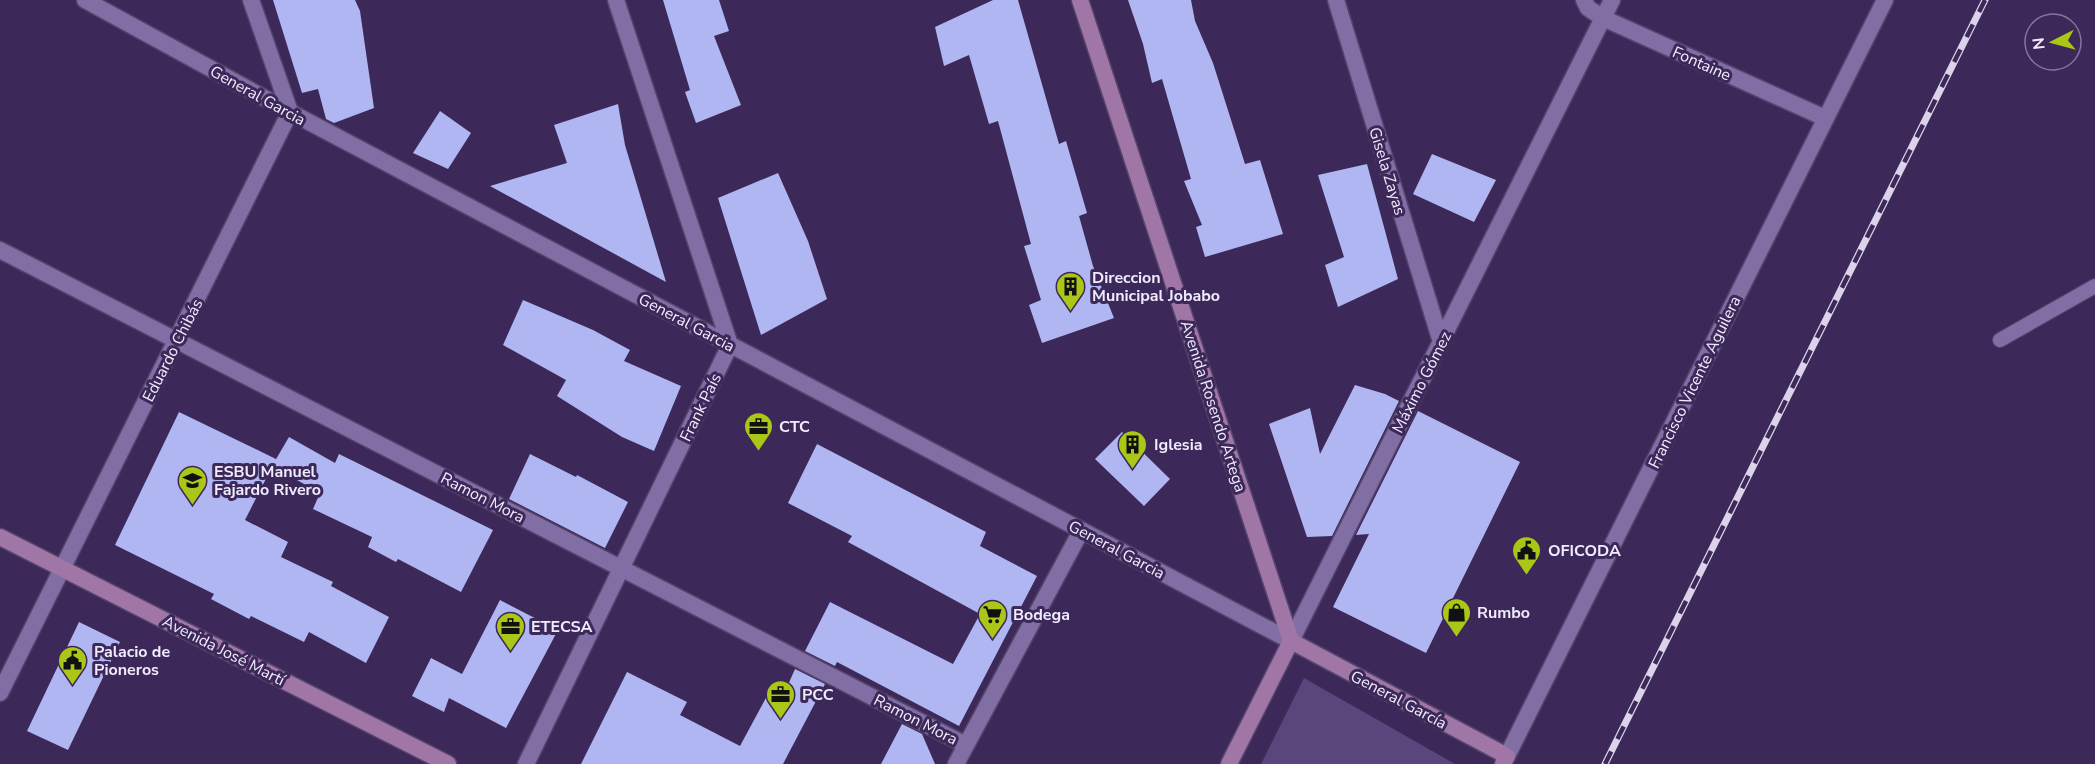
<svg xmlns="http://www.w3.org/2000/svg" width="2095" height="764" viewBox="0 0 2095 764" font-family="'Nunito Sans',sans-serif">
	<rect width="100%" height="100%" fill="#3c2959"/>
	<path fill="#5a457d" d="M1304,678L1455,764H1261Z"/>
	<path fill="#b0b6f2" d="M273,0H355L360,11L374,108L334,123L326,119L318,89L302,93Z
		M663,0H719L729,31L714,36L741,105L696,123L685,92L690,90Z
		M993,0H1018L1059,144L1066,141L1087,213L1079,216L1093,266L1114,318L1042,343L1029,305L1041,300L1024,246L1031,244L998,121L989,124L969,55L944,66L935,27Z
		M1128,0H1191L1195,21L1213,63L1245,164L1260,160L1283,234L1205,257L1196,227L1202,225L1184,181L1191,179L1162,79L1152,83L1143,44Z
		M618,104L625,145L666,282L490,186L567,163L554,125Z
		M440,111L471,133L448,169L413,153Z
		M1432,154L1496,180L1474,222L1413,194Z
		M1367,164L1398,279L1338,307L1325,265L1344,257L1318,175Z
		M778,173L808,241L827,299L761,335L718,198Z
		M523,300L593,330L630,350L624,361L681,386L654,451L622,437L557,396L566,380L503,345Z
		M1355,385L1385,394L1399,401L1332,536L1307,537L1269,424L1310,408L1320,454Z
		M1418,411L1520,462L1426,653L1333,607L1369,534L1356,535Z
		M179,412L276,459L245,520L288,542L281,557L333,582L331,586L389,617L366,663L309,632L304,642L251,616L249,619L211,599L214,594L115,545Z
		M1122,432L1170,479L1144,506L1095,459Z
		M289,437L335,463L339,454L493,530L461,592L398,559L396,562L368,547L372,537L313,509L320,493L272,466Z
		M817,444L986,532L980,546L1037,576L959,726L837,662L835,666L805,651L830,602L953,664L980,614L848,542L852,536L788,503Z
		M530,454L576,477L577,475L628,502L605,548L509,499Z
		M500,600L558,630L506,728L449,698L444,712L412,696L431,658L462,674Z
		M79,622L120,642L68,750L27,731Z
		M795,669L825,684L783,764H581L627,672L687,702L680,715L740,746L775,681L787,687Z
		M902,724L922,734L935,764H881Z"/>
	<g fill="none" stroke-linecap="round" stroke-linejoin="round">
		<defs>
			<path id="service" d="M2000,340L2095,286"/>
			<path id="minor" d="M85,0L290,112L1291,641L1612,0
				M1336,0L1441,342
				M1584,0L1588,8L1603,18L1825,118
				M0,250L966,745
				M0,693L290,112L251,0
				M526,764L730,345L616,0
				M956,764L1081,531"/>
			<path id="tertiary" d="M1507,756L1885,0"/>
			<path id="secondary" d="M1080,0L1291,641
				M0,537L448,764
				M1291,641L1507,756L1503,764
				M1229,764L1291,641"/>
		</defs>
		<use href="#service" stroke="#54446b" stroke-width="16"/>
		<use href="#minor" stroke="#54446b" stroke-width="19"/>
		<use href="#tertiary" stroke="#54446b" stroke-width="19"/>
		<use href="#secondary" stroke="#54446b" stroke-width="19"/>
		<use href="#service" stroke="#816ea5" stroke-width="14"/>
		<use href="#minor" stroke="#816ea5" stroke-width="16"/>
		<use href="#tertiary" stroke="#816ea5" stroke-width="16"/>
		<use href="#secondary" stroke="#9f76a5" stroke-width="16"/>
		<defs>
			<path id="rail" d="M1605,764L1985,0"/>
		</defs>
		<use href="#rail" stroke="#dbd3ea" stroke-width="7"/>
		<use href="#rail" stroke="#3c2959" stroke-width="4.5" stroke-dasharray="14" stroke-linecap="butt"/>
	</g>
	<defs>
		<symbol id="building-pin" viewBox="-11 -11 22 30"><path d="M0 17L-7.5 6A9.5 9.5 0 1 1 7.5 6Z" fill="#aac717" stroke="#3c2959"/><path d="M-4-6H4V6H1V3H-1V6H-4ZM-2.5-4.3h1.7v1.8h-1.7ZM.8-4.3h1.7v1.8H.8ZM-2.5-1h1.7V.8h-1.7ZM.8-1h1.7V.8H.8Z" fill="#111"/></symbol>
		<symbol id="office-pin" viewBox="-11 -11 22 30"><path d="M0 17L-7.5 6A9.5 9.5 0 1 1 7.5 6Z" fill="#aac717" stroke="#3c2959"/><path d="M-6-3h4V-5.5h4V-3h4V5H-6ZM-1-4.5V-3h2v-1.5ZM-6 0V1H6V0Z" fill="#111"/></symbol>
		<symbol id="school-pin" viewBox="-11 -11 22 30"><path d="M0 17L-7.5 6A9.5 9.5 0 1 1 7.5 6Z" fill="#aac717" stroke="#3c2959"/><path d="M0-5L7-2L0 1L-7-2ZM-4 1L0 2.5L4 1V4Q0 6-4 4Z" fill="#111"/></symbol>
		<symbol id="civic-pin" viewBox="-11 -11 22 30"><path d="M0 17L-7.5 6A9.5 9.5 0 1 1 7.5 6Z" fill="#aac717" stroke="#3c2959"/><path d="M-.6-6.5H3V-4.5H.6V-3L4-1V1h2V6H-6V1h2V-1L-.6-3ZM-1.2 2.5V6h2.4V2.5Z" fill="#111"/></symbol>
		<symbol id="shop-pin" viewBox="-11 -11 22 30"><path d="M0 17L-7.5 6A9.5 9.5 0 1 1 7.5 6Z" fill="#aac717" stroke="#3c2959"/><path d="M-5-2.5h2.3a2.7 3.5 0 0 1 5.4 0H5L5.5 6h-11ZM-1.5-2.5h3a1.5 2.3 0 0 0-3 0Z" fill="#111"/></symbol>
		<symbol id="supermarket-pin" viewBox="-11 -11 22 30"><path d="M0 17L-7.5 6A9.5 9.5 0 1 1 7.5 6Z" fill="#aac717" stroke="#3c2959"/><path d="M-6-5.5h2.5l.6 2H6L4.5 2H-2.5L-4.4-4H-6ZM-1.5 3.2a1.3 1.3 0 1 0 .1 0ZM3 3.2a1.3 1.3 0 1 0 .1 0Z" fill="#111"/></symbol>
	</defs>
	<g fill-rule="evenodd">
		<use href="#building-pin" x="1054" y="270" width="33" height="45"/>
		<use href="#office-pin" x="742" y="410" width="33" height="45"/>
		<use href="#building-pin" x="1116" y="428" width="33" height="45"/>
		<use href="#school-pin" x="176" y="464" width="33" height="45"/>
		<use href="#civic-pin" x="1510" y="534" width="33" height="45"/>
		<use href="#shop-pin" x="1440" y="596" width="33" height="45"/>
		<use href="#supermarket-pin" x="976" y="598" width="33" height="45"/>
		<use href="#office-pin" x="494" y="610" width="33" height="45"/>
		<use href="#civic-pin" x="56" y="644" width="33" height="45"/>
		<use href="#office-pin" x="764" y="678" width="33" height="45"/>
	</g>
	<g text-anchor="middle" stroke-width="6" stroke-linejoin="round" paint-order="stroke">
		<g font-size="16" fill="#f1ebfe" stroke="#3c2959">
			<text transform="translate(1702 63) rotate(24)" y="6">Fontaine</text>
			<text transform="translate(258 95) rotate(29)" y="6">General Garcia</text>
			<text transform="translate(1388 171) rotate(73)" y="6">Gisela Zayas</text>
			<text transform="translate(687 322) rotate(28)" y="6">General Garcia</text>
			<text transform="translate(172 350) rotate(-63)" y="6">Eduardo Chibás</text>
			<text transform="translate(1421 382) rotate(-63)" y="6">Máximo Gómez</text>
			<text transform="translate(1694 382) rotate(-64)" y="6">Francisco Vicente Aguilera</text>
			<text transform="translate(1214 406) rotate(72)" y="6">Avenida Rosendo Artega</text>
			<text transform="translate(700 407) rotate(-64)" y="6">Frank País</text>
			<text transform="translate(483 497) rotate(27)" y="6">Ramon Mora</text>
			<text transform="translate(1117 549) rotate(28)" y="6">General Garcia</text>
			<text transform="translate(224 650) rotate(27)" y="6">Avenida José Martí</text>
			<text transform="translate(1399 699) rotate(28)" y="6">General García</text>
			<text transform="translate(916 719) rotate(27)" y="6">Ramon Mora</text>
		</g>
		<g font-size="16" font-weight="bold" fill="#f1ebfe" stroke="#3c2959" text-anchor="start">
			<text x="1092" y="283">Direccion<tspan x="1092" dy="18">Municipal Jobabo</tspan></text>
			<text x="779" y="432">CTC</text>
			<text x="1154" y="450">Iglesia</text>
			<text x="214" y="477">ESBU Manuel<tspan x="214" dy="18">Fajardo Rivero</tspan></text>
			<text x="1548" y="556">OFICODA</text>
			<text x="1477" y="618">Rumbo</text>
			<text x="1013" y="620">Bodega</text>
			<text x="531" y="632">ETECSA</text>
			<text x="94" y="657">Palacio de<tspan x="94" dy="18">Pioneros</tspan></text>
			<text x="802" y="700">PCC</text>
		</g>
	</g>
	<g transform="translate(2053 42) rotate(264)"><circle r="28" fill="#3c2959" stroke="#84779b" stroke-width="1.5"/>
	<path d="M0-4.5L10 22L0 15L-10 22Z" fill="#aac717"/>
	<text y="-9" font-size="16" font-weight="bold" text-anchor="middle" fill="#f1ebfe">N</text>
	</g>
</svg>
